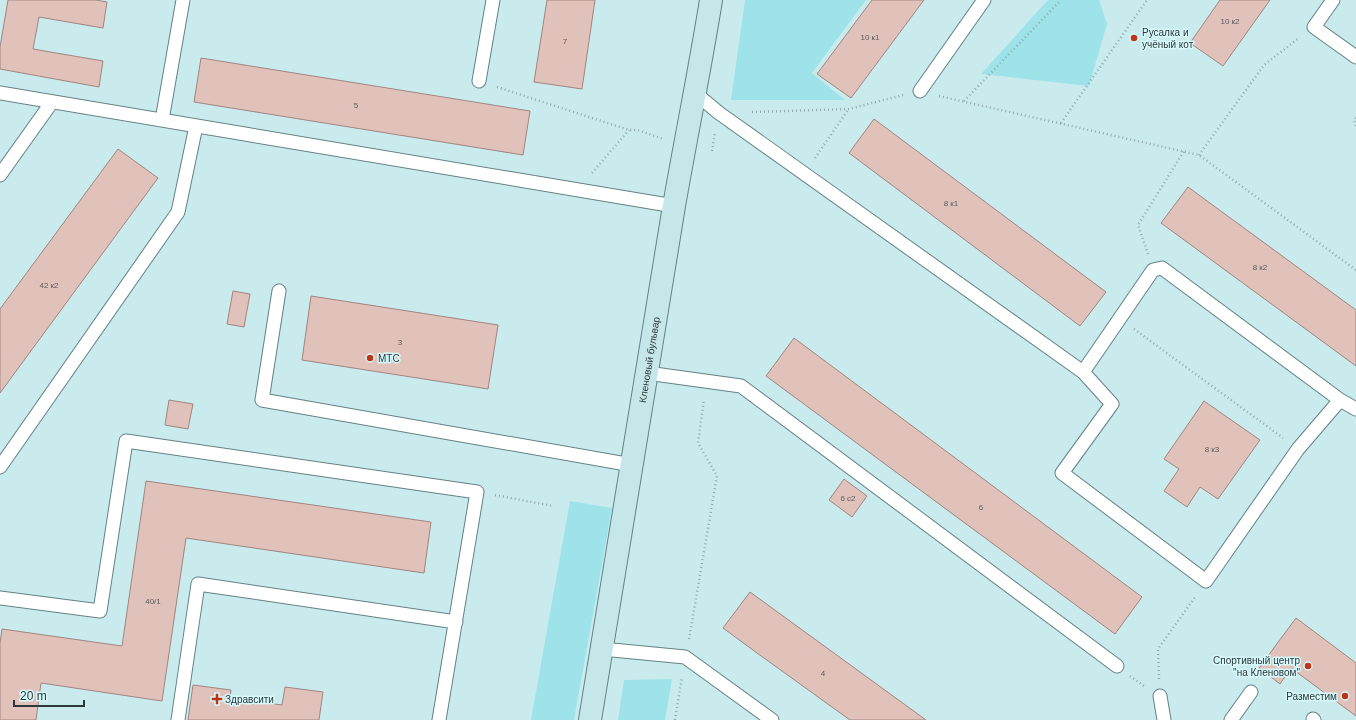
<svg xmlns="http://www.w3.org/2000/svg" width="1356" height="720" viewBox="0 0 1356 720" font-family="Helvetica,sans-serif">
	<rect width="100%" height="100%" fill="#caebee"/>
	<path fill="#9de3e9" d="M745,0H866L812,73L845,100H731Z
		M1048,0H1099L1107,24L1089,86L981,74Z
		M570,501L612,508L574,720H531Z
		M672,679L665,720H618L624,680Z"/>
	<path fill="#e0c2bb" stroke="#a1857f" d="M8,0H96L107,2L103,28L39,17L33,49L103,61L99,87L0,69V47Z
		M547,0H595L582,89L534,82Z
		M872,0H924L851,98L817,74Z
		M1220,0H1270L1223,66L1190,43Z
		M201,58L530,111L523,155L194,102Z
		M874,119L1106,292L1080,326L849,153Z
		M118,149L158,178L0,393V309Z
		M1188,187L1356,310V366L1161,223Z
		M233,291L250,294L244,327L227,324Z
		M311,296L498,325L488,389L302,360Z
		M794,338L1142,597L1115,634L766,376Z
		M169,400L193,404L188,429L165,425Z
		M1204,401L1260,440L1218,499L1200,487L1187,507L1164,491L1179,469L1164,459Z
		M844,479L867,496L852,517L829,500Z
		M146,481L431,522L424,573L186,538L162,701L41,683L36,720H0V643L2,629L122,646Z
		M750,592L926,720H850L757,653L723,628Z
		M1296,618L1356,663V716L1291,668L1280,684L1259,668Z
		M193,685L231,690L230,698L282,705L285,687L323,692L319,720H188Z"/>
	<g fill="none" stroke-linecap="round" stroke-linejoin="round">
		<defs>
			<path id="lane" d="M1333,0L1314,27L1356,57
				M479,81L493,0
				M920,91L984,0
				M0,93L674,206
				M695,93L719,113L1083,372L1153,270L1162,268L1340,400L1298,449L1206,581L1062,473L1112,404L1083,372
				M162,120L183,0
				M0,175L52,102
				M279,291L262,400L632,465
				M647,373L741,386L1117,666
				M1340,400L1356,409
				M0,467L178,212L196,126
				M0,598L100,611L126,441L477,492L439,720
				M602,649L685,657L772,720
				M1160,696L1164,720
				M1313,719L1314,720
				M178,720L198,584L456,622
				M1231,720L1251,692"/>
			<g id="secondary">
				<path id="s1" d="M590,720L674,206C686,137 700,69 711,0"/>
			</g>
		</defs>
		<use href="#lane" stroke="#638285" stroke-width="15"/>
		<use href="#secondary" stroke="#638285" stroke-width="24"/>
		<path stroke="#90aaac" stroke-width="2.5" stroke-dasharray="1 3" stroke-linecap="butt" d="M497,87L629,130H638L663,139
			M939,96L1199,155L1356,270
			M964,101L1061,0
			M752,112L849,109L903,95
			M1356,118L1354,120L1356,127
			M1061,123L1147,0
			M712,151L715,133
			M1199,155L1264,65L1299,38
			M815,158L848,110
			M592,173L629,130
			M1148,254L1138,225L1184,151
			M1134,329L1283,438
			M495,495L553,506
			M689,639L717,476L698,443L704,399
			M1130,676L1144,686
			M1159,679L1158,649L1196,596
			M675,720L682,677"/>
		<use href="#lane" stroke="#fff" stroke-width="13"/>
		<use href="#secondary" stroke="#c6e7e9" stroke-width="22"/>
	</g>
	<g fill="#bf3319" stroke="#d7f9fc" stroke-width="1.5">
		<circle cx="1134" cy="38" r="4"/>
		<circle cx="370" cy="358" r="4"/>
		<circle cx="1308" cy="666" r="4"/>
		<circle cx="1345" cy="696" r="4"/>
		<path d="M215 693h4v4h4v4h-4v4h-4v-4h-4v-4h4z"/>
	</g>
	<g text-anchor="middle" stroke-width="3" stroke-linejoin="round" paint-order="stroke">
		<g font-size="8" fill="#595b5a">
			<text x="1230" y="24">10 к2</text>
			<text x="870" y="40">10 к1</text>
			<text x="565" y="44">7</text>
			<text x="356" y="108">5</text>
			<text x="951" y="206">8 к1</text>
			<text x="1260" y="270">8 к2</text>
			<text x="49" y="288">42 к2</text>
			<text x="400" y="345">3</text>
			<text x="1212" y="452">8 к3</text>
			<text x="848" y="501">6 с2</text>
			<text x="981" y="510">6</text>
			<text x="153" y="604">40/1</text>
			<text x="823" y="676">4</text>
		</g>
		<g font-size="10" fill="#2c393a" stroke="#d7f9fc" text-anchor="start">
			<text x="1142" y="36">Русалка и<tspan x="1142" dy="12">учёный кот</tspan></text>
			<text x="378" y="362">МТС</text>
			<text x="1300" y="664" text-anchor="end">Спортивный центр<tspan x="1300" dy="12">"на Кленовом"</tspan></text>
			<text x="1337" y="700" text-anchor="end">Разместим</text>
			<text x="225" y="703">Здравсити</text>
		</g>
		<g font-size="10" fill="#2c393a" stroke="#d7f9fc">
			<text dy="4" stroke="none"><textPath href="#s1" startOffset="365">Кленовый бульвар</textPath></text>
		</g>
	</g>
	<path d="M14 700v6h70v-6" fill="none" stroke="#2c393a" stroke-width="2"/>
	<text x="20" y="700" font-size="12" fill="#2c393a" stroke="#d7f9fc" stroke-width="3" paint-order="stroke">20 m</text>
</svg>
